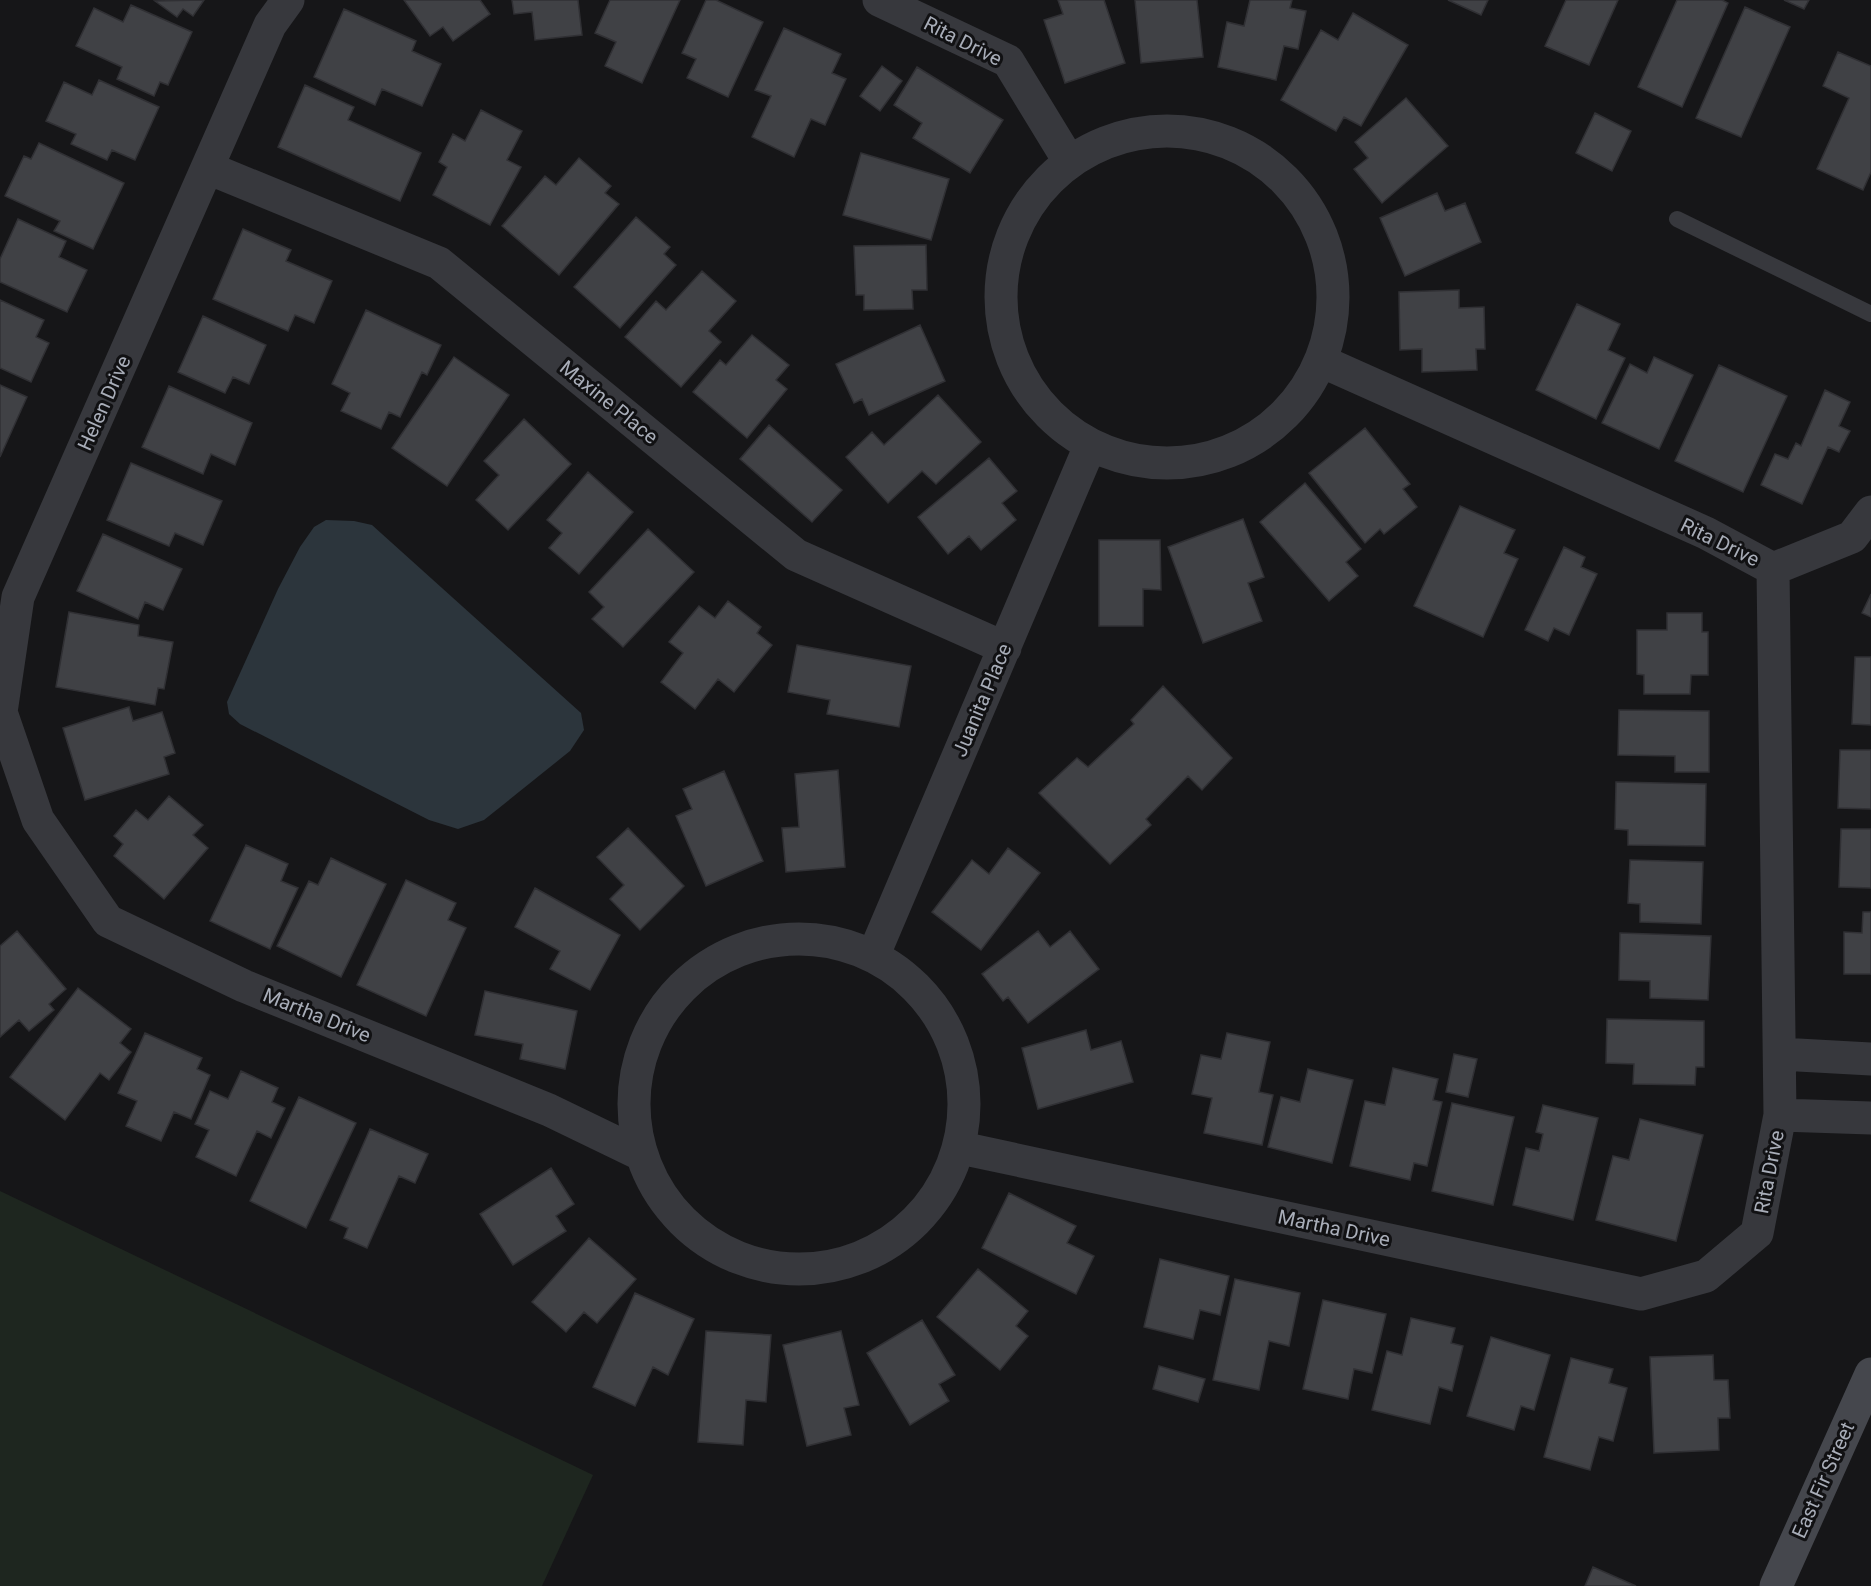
<svg xmlns="http://www.w3.org/2000/svg" width="1871" height="1586" viewBox="0 0 1871 1586" font-family="Roboto,sans-serif">
	<rect width="100%" height="100%" fill="#161618"/>
	<path fill="#1e261f" d="M0,1191L593,1475L542,1586H0Z"/>
	<path fill="#2c353c" d="M326,520L354,521L372,525L581,713L584,730L570,751L484,820L458,829L429,820L240,724L229,714L227,702L278,589L300,547L314,527Z"/>
	<path fill="#404145" stroke="#303034" stroke-width="1.5" d="M204,0L193,16L183,9L177,17L155,1Z
		M404,0H480L490,14L453,41L443,27L430,36Z
		M512,0H578L582,35L535,40L532,12L514,14Z
		M610,0H680L642,83L605,66L616,42L595,33Z
		M706,0H716L763,22L728,97L687,78L696,59L682,53Z
		M1058,0H1104L1125,63L1065,83L1044,20L1063,14Z
		M1135,0H1197L1203,57L1141,63Z
		M1250,0H1292L1290,8L1306,11L1298,49L1284,46L1276,80L1218,67L1227,22L1244,26Z
		M1448,0H1488L1481,15Z
		M1566,0H1618L1589,65L1545,46Z
		M1677,0H1722L1728,3L1682,107L1638,87Z
		M1784,0H1809L1804,9Z
		M131,5L192,32L168,85L160,82L154,96L117,79L122,67L76,46L94,8L123,22Z
		M1745,7L1790,27L1741,137L1696,118Z
		M344,9L416,41L412,51L441,64L422,106L382,89L375,105L314,77Z
		M1353,13L1408,45L1361,126L1344,117L1336,131L1281,100L1321,30L1338,40Z
		M784,28L841,54L832,73L846,79L825,125L811,119L794,157L752,137L771,96L755,90Z
		M1838,52L1871,66V172L1863,190L1817,169L1849,98L1823,86Z
		M882,66L902,81L880,111L860,96Z
		M917,67L1003,120L970,173L913,138L922,123L894,105Z
		M99,80L159,107L135,160L112,150L107,160L71,144L76,134L46,121L64,82L92,95Z
		M305,85L354,107L348,120L421,153L400,201L278,147Z
		M1406,98L1448,146L1382,203L1354,169L1368,158L1355,142Z
		M481,110L522,131L507,160L521,167L490,225L433,195L447,167L439,162L453,134L465,141Z
		M1595,113L1631,131L1612,171L1576,153Z
		M39,143L124,183L93,249L54,231L60,221L5,196L24,156L31,159Z
		M861,153L949,179L931,240L843,215Z
		M579,158L611,186L605,193L619,204L559,275L502,226L545,176L556,185Z
		M1437,193L1445,211L1465,203L1481,242L1405,276L1380,218Z
		M636,217L670,247L664,254L676,265L620,328L574,287Z
		M18,219L66,241L59,257L87,270L67,312L0,282V259Z
		M243,229L291,250L286,261L332,281L314,323L295,315L288,331L213,299Z
		M926,245L927,290H912L913,309L864,310V295H856L854,246Z
		M702,271L736,301L709,331L721,342L681,387L625,337L656,301L666,310Z
		M1459,290V308L1484,307L1485,349H1476L1477,370L1422,372V349L1400,350L1399,292Z
		M0,300L44,320L36,337L49,343L31,382L0,368Z
		M1577,304L1620,324L1608,350L1625,358L1596,419L1536,390Z
		M366,310L441,345L427,375L422,372L400,417L389,412L381,429L341,411L350,393L332,384Z
		M203,316L266,345L249,384L233,377L225,393L178,372Z
		M920,325L945,381L869,415L862,399L854,403L836,364Z
		M752,335L789,365L776,380L787,389L747,438L693,392L720,360L726,365Z
		M454,357L509,395L447,486L392,448Z
		M1654,357L1693,375L1659,449L1602,423L1630,364L1647,373Z
		M1719,365L1787,396L1743,492L1675,461Z
		M0,385L27,397L0,457Z
		M169,386L252,423L235,465L211,454L203,474L142,447Z
		M1825,390L1850,402L1839,426L1850,431L1839,452L1828,447L1802,504L1761,485L1775,454L1788,459L1796,443L1801,446Z
		M938,395L981,442L936,484L922,471L888,503L846,457L872,432L884,445Z
		M524,419L571,464L508,530L476,500L499,475L484,461Z
		M769,425L842,490L812,522L740,459Z
		M1365,428L1410,484L1403,489L1417,507L1384,534L1380,529L1365,543L1309,473Z
		M989,458L1017,491L1002,503L1016,520L981,550L969,536L948,554L918,517Z
		M131,463L222,501L203,545L175,533L169,546L107,520Z
		M588,472L633,512L579,574L549,548L562,533L547,520Z
		M1305,483L1361,549L1346,562L1358,576L1329,601L1260,522Z
		M1460,506L1515,530L1504,553L1518,559L1483,637L1414,606Z
		M1243,519L1264,577L1248,583L1262,621L1203,643L1168,547Z
		M648,529L694,572L623,647L592,619L604,607L589,592Z
		M103,534L182,569L163,610L145,602L138,619L77,591Z
		M1099,540H1160L1161,590L1143,589V626H1099Z
		M1564,547L1585,557L1581,567L1597,574L1569,635L1554,628L1548,641L1525,630Z
		M1871,594V617L1862,613Z
		M728,601L761,627L757,633L772,645L734,692L718,679L695,709L661,682L683,653L669,642L699,606L715,618Z
		M69,612L139,625L138,636L173,642L164,689L158,688L155,705L56,687Z
		M1667,613H1702V632H1708V675H1691L1690,694H1644V675L1637,674V630H1667Z
		M797,645L911,666L899,727L827,714L830,700L788,692Z
		M1855,657H1871V725L1852,724Z
		M1163,686L1232,758L1202,790L1188,776L1146,819L1151,825L1110,864L1039,793L1077,758L1088,767L1134,724L1131,720Z
		M129,707L133,721L162,712L175,753L164,757L169,774L85,800L63,728Z
		M1619,710L1709,711V772H1675V756L1618,755Z
		M1840,750H1871V809L1838,808Z
		M838,770L845,867L786,872L782,828L799,827L795,774Z
		M724,771L763,861L706,886L676,816L692,809L683,789Z
		M1616,782L1706,784L1705,846L1628,845V830L1615,829Z
		M169,796L203,825L193,835L208,848L164,899L114,856L123,844L114,836L136,810L148,820Z
		M628,828L684,886L640,930L610,899L624,885L597,857Z
		M1841,829H1871V888L1839,887Z
		M246,845L288,864L281,881L298,888L270,949L210,921Z
		M1008,848L1040,873L981,950L932,912L972,860L989,874Z
		M331,858L386,884L341,977L277,946L309,881L318,885Z
		M1630,860L1703,862L1701,924L1640,922V904L1628,903Z
		M406,880L456,903L448,920L466,928L426,1016L357,985Z
		M535,888L620,935L590,990L550,969L560,951L515,927Z
		M1863,912H1871V974H1844V932L1862,933Z
		M17,931L66,989L49,1004L54,1010L29,1031L19,1020L0,1037V946Z
		M1038,931L1050,947L1070,931L1099,969L1028,1023L1008,997L1003,1001L982,974Z
		M1620,933L1711,936L1708,1000L1650,998V981L1619,980Z
		M78,988L131,1029L120,1043L131,1052L109,1080L100,1073L65,1120L10,1077Z
		M485,991L577,1011L565,1069L520,1059L523,1044L475,1035Z
		M1607,1019L1704,1021V1067H1696L1695,1085L1633,1084L1634,1064L1606,1063Z
		M1086,1030L1091,1050L1121,1041L1133,1082L1038,1109L1022,1048Z
		M145,1033L202,1058L197,1069L210,1075L191,1119L174,1112L161,1141L126,1126L137,1101L118,1093Z
		M1227,1033L1270,1042L1259,1092L1273,1095L1262,1145L1204,1133L1212,1098L1192,1094L1201,1055L1221,1059Z
		M1454,1054L1477,1059L1468,1097L1446,1092Z
		M1393,1068L1438,1079L1433,1100L1442,1102L1427,1166L1414,1163L1410,1180L1350,1166L1365,1101L1385,1105Z
		M1308,1069L1353,1080L1332,1163L1268,1147L1281,1097L1300,1102Z
		M241,1071L278,1088L272,1102L285,1108L271,1138L257,1131L236,1176L196,1157L209,1130L195,1124L210,1091L228,1099Z
		M299,1097L356,1123L306,1228L250,1201Z
		M1452,1103L1514,1117L1493,1205L1432,1191Z
		M1543,1105L1598,1118L1573,1220L1513,1205L1526,1148L1539,1151L1543,1134L1536,1132Z
		M1640,1119L1703,1135L1676,1241L1596,1220L1613,1156L1629,1160Z
		M370,1129L428,1154L415,1183L399,1176L367,1248L344,1238L348,1228L330,1220Z
		M551,1168L574,1204L556,1216L566,1231L513,1265L480,1214Z
		M1009,1193L1076,1226L1067,1243L1094,1256L1076,1294L982,1248Z
		M589,1238L636,1279L597,1323L584,1312L566,1332L532,1302Z
		M1160,1259L1229,1276L1220,1315L1200,1310L1193,1339L1144,1327Z
		M978,1269L1028,1311L1016,1326L1028,1336L1000,1370L937,1317Z
		M1235,1279L1300,1293L1289,1346L1269,1341L1259,1390L1213,1380Z
		M635,1293L694,1319L668,1375L653,1367L635,1406L593,1387Z
		M1323,1300L1386,1314L1372,1373L1354,1369L1348,1399L1303,1389Z
		M1411,1318L1455,1328L1451,1343L1463,1346L1452,1391L1439,1387L1430,1424L1372,1410L1387,1351L1402,1355Z
		M922,1320L955,1375L939,1384L949,1401L910,1425L867,1353Z
		M706,1331L771,1335L766,1402L746,1400L743,1445L698,1442Z
		M841,1331L859,1405L844,1408L851,1435L807,1446L783,1345Z
		M1491,1337L1550,1355L1534,1410L1521,1406L1514,1430L1467,1416Z
		M1713,1355L1714,1380H1728L1730,1418H1718L1719,1450L1654,1453L1650,1357Z
		M1571,1358L1613,1369L1609,1383L1627,1388L1613,1441L1599,1437L1590,1470L1544,1457Z
		M1159,1366L1205,1379L1198,1402L1153,1389Z
		M1593,1567L1636,1586H1585Z"/>
	<g fill="none" stroke-linecap="round" stroke-linejoin="round">
		<path stroke="#37383d" stroke-width="16" d="M1677,219L1871,314"/>
		<path stroke="#37383d" stroke-width="33" d="M288,0L270,25L18,597L1,712L38,820L108,921L244,986L549,1110L640,1154
			M879,0L1008,61L1069,161
			M1001 297a166 166 0 1 1 332 0a166 166 0 1 1-332 0Z
			M208,168L439,263L796,555L1005,648
			M1773,569L1852,537L1871,512
			M634 1104a165 165 0 1 1 330 0a165 165 0 1 1-330 0Z
			M874,954L1090,446
			M1780,1054L1871,1059
			M1780,1115L1871,1118
			M961,1148L1641,1294L1706,1276L1757,1233L1780,1115L1773,569L1706,533L1321,361"/>
		<path stroke="#45474d" stroke-width="33" d="M1776,1586L1871,1374"/>
	</g>
	<g text-anchor="middle" stroke-width="6" stroke-linejoin="round" paint-order="stroke">
		<g font-size="20" fill="#a8adb8" stroke="#111113">
			<text transform="translate(963 41) rotate(27)" y="7">Rita Drive</text>
			<text transform="translate(609 402) rotate(39)" y="7">Maxine Place</text>
			<text transform="translate(104 403) rotate(-66)" y="7">Helen Drive</text>
			<text transform="translate(1720 542) rotate(26)" y="7">Rita Drive</text>
			<text transform="translate(982 700) rotate(-67)" y="7">Juanita Place</text>
			<text transform="translate(317 1015) rotate(22)" y="7">Martha Drive</text>
			<text transform="translate(1769 1172) rotate(-79)" y="7">Rita Drive</text>
			<text transform="translate(1334 1228) rotate(12)" y="7">Martha Drive</text>
			<text transform="translate(1823 1480) rotate(-66)" y="7">East Fir Street</text>
		</g>
	</g>
</svg>
